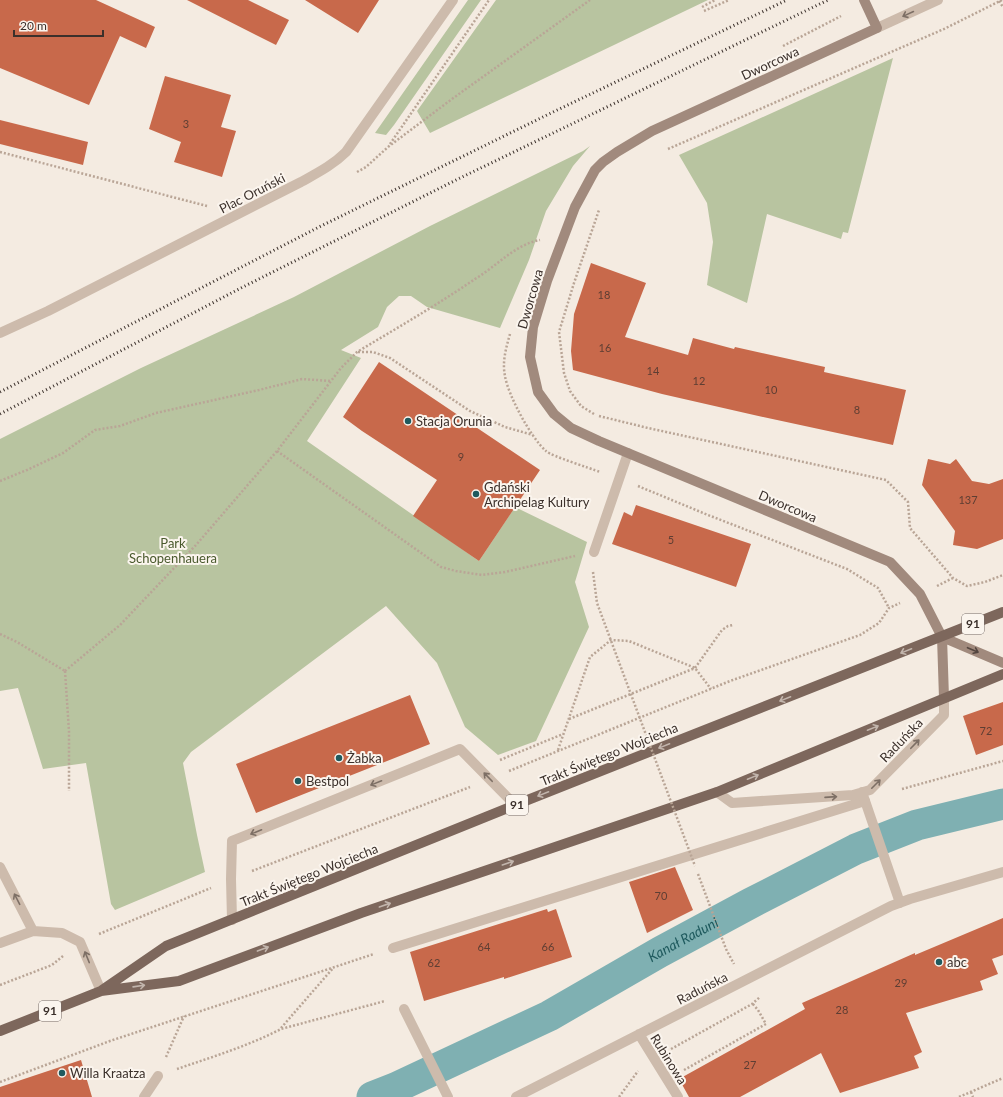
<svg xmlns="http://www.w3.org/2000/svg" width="1003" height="1097" viewBox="0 0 1003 1097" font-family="Lato,sans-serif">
	<rect width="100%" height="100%" fill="#f4ebe1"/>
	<path fill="#b8c4a0" d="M468,0H481L394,125L386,135L375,133Z
		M496,0H708L430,133L417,111Z
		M893,58L848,233L843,232L841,239L767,214L747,303L707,285L713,242L707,203L679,155Z
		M590,146L573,166L546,211L529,260L500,328L427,307L411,296H399L387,307L378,327L341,350L361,358L307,441L479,561L515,507L587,542L575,582L589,627L536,741L498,755L465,727L437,663L386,606L191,752L183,763L197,835L205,872L115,910L111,904L86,763L43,769L18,688L0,691V439L141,368L294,297L430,226L583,151Z"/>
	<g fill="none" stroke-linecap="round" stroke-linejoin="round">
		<path stroke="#7fb0b2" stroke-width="31" id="s1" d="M372,1097L395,1088L549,1016L660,952L751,903L856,849L917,825L1003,804"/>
	</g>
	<path fill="#c8694b" d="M0,0H96L155,27L146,48L120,36L89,105L0,68Z
		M187,0H248L289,20L276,45Z
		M305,0H379L358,33Z
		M165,76L231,95L221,127L236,131L222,177L174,162L181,142L149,129Z
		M0,120L88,142L83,165L0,144Z
		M591,263L646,283L625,337L688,355L693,338L734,349L735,347L825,367L824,372L906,390L893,445L754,415L662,394L573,370L571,351L574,314Z
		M379,362L540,470L479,561L413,516L437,480L362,431L343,417Z
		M928,459L950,464L956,459L972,481L989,484L1003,479V539L977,549L953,545L955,531L922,485Z
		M636,505L751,544L736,587L612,544L624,512L632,516Z
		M410,695L430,744L256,813L236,764Z
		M1003,702V745L976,755L963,716Z
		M675,867L693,910L647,933L629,882Z
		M547,909L548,912L556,909L572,957L504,979V977L424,1001L410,952Z
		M1003,918V955L992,959L998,974L980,981L983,990L906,1013L922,1052L914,1056L919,1068L840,1093L821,1053L740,1097H689L679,1079L805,1009L802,1003L915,953V955Z
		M81,1060L92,1097H0V1087Z"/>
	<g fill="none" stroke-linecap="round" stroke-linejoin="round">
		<path stroke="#b9a596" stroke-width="2.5" stroke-dasharray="2 2" stroke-linecap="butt" d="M999,1L1003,7
			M702,7L715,0
			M704,11L729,0
			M783,46L841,16
			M390,144L489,0
			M668,149L944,29L1002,0
			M0,152L207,206
			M357,172L366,167L388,147L452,99L590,0
			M510,334C506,348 502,362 505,376C508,395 531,438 546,451C551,456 590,468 600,472
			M358,352H373L390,358L470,411L505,427L533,435
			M594,414L581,406L570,391L564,373L559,332L574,283L599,210
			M599,416L648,428L886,480L908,502L910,528L953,578L967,586L985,582L1003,575
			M277,451L441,567L456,571L482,575L505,572L575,556
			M0,481L27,470L63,453L95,430L120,426L156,413L259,390L302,379L331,381
			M638,486L708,515L847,569L878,588L889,608
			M593,572L597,603L639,716
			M937,586L953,578
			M0,634L17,642L65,671
			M65,671L120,625L196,545L277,451L341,368L357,352C397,328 437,305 475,279C497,266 514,245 540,240
			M65,671L69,731V791
			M569,719L695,668L722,630L728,626L733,625
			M558,750L590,657L611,640L629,641L695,668L711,689
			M500,760L563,734
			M509,771L730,681L860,635L879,623L889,608L900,603
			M902,789L1003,761
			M252,871L470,787
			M698,874L726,949L734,964
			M99,934L211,888
			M0,985L52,965L63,956
			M281,1028L334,967
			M671,1049L752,1004L760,997
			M166,1057L184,1016
			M177,1069C212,1057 248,1046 281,1029L385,1001
			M684,1070L766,1024L758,1010L752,1003
			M0,1082L110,1041L374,954
			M971,1092L973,1097
			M619,1097L638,1071
			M959,1097L1003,1078"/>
		<path stroke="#cdbbac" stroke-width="10" d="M594,552L628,453
			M0,867L33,931
			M232,920L231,879L232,841L460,749L515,805
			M0,943L33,931L62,933L80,942L101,991
			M393,948L865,801
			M404,1009L448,1097
			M144,1097L158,1076"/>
		<path stroke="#cdbbac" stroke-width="10" d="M877,28L938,0
			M0,333L48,311L301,182C317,173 333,165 346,152L453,0
			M717,792L732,803L853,795L870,790L944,715V698
			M862,792L900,903
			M639,1034L678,1097
			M516,1097L891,906L910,899L1003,872"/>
		<path stroke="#a18a7d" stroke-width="10" d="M864,0L877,28L652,131L617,152L603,162L595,170L575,207L547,281L533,327L530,357L538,392L554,414L571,428L599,441L890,562L920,594L942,637L944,698
			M942,637L1003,663"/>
		<path stroke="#7d675c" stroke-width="10" d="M102,990L166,946L515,805L1003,612
			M0,1031L101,991L179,981L361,913L717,792L1003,674"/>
		<path stroke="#3b302b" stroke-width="3" stroke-dasharray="1 3" stroke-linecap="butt" d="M0,392L319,227L551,113L787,0
			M0,414L241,288L458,179L828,0"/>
		<path stroke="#b9a596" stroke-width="2.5" stroke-dasharray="2 2" stroke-linecap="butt" d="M639,716L695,866"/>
	</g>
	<defs><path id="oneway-shaft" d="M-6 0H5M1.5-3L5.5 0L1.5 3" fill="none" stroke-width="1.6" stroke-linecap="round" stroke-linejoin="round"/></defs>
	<g stroke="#7d6f65">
		<use href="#oneway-shaft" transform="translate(908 14) rotate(155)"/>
		<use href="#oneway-shaft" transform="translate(915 744) rotate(-46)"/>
		<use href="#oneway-shaft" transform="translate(488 777) rotate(-134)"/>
		<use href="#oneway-shaft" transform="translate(376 783) rotate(158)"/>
		<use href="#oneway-shaft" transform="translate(876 784) rotate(-45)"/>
		<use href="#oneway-shaft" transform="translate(831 797) rotate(-4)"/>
		<use href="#oneway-shaft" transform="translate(256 832) rotate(158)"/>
		<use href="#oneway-shaft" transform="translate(17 899) rotate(-117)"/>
		<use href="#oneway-shaft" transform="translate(87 957) rotate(-112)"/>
	</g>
	<use stroke="#544640" href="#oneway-shaft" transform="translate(973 650) rotate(23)"/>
	<g stroke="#c2b5ac">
		<use href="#oneway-shaft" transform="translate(906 651) rotate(158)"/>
		<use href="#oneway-shaft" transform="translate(785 699) rotate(158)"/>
		<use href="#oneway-shaft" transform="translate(873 728) rotate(-22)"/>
		<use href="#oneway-shaft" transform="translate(664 746) rotate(158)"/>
		<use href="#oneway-shaft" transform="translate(753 777) rotate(-22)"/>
		<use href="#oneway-shaft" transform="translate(543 794) rotate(158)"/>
		<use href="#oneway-shaft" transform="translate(508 863) rotate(-19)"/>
		<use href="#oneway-shaft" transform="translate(385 905) rotate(-19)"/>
		<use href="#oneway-shaft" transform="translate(263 949) rotate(-20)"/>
		<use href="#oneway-shaft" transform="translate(139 986) rotate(-8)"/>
	</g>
	<g fill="#1f5a5e" stroke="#fbf5ee" stroke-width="1.5">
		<circle cx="408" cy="421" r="4"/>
		<circle cx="476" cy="494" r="4"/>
		<circle cx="339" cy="758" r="4"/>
		<circle cx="298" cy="781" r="4"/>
		<circle cx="939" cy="962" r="4"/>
		<circle cx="62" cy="1073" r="4"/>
	</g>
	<g text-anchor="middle" stroke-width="4" stroke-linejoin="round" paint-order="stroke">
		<g font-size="11" fill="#5e3e33">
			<text x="186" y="128">3</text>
			<text x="604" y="299">18</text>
			<text x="605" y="352">16</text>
			<text x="653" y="375">14</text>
			<text x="699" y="385">12</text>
			<text x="771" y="394">10</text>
			<text x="857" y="414">8</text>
			<text x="461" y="461">9</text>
			<text x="968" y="504">137</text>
			<text x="671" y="544">5</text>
			<text x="986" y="735">72</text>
			<text x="661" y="900">70</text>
			<text x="484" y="951">64</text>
			<text x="548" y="951">66</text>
			<text x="434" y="967">62</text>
			<text x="901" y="987">29</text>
			<text x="842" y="1014">28</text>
			<text x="750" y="1069">27</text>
		</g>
		<g fill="#fbf5ee" stroke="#756b66" stroke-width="1">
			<rect x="962" y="614" width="22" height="20" rx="3"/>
			<rect x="506" y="795" width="22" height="20" rx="3"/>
			<rect x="39" y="1001" width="22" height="20" rx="3"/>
		</g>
		<g font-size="12" font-weight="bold" fill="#3b302b">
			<text x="973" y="628">91</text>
			<text x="517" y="809">91</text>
			<text x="50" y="1015">91</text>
		</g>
		<g font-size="13" fill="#3b302b" stroke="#fbf5ee">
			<text transform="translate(770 63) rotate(-25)" y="5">Dworcowa</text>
			<text transform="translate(252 193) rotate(-27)" y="5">Plac Oruński</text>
			<text transform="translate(530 299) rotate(-74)" y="5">Dworcowa</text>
			<text transform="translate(788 506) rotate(23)" y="5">Dworcowa</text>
			<text transform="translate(901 740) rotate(-46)" y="5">Raduńska</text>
			<text transform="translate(609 754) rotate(-22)" y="5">Trakt Świętego Wojciecha</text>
			<text transform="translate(309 875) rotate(-22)" y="5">Trakt Świętego Wojciecha</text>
			<text transform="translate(702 988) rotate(-27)" y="5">Raduńska</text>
			<text transform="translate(669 1059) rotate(58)" y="5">Rubinowa</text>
		</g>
		<g font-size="13" fill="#3b302b" stroke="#fbf5ee" text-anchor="start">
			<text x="416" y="426">Stacja Orunia</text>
			<text x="484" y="492">Gdański<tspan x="484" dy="15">Archipelag Kultury</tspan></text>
			<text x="347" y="763">Żabka</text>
			<text x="306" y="786">Bestpol</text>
			<text x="947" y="967">abc</text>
			<text x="70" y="1078">Willa Kraatza</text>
		</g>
		<g font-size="13" fill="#4a5a2e" stroke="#fbf5ee">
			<text x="173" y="548">Park<tspan x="173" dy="15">Schopenhauera</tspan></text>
		</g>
		<g font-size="14" font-style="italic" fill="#1f5a5e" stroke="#fbf5ee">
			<text dy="5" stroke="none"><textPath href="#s1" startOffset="349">Kanał Raduni</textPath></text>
		</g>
	</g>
	<path d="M14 30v6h89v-6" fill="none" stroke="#3b302b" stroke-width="2"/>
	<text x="20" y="30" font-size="12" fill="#3b302b" stroke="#fbf5ee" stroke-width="3" paint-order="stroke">20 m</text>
</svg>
